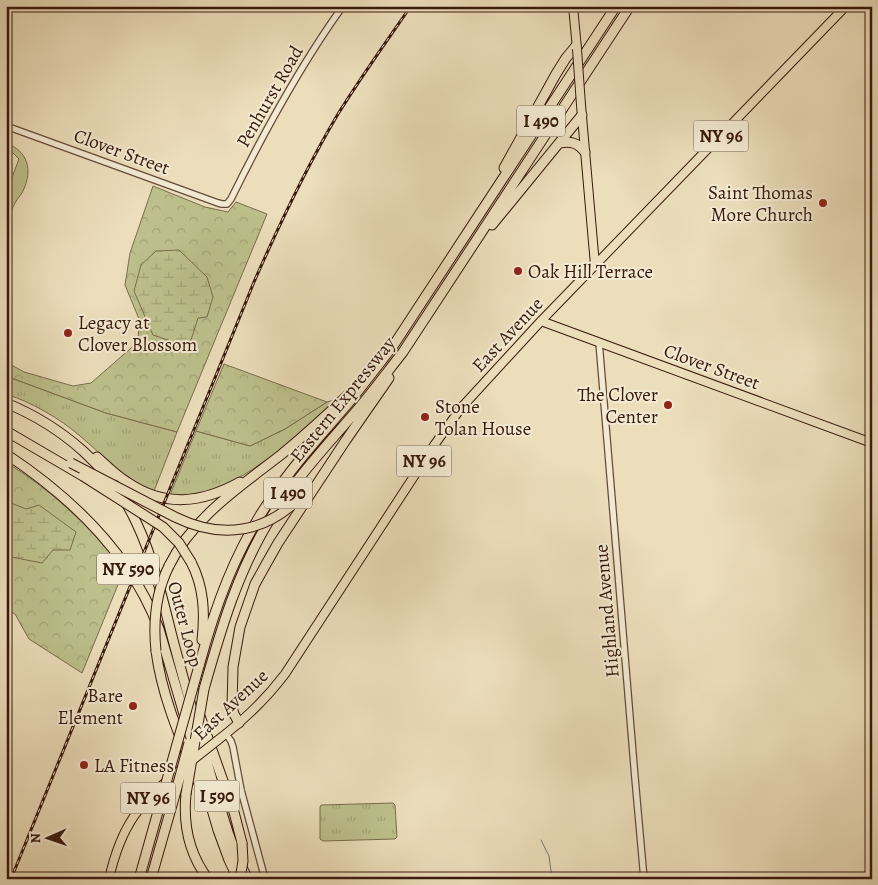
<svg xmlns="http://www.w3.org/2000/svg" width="878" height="885" viewBox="0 0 878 885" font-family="Alegreya,serif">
	<defs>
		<pattern id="grass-tufts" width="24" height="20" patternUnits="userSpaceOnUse" patternTransform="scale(1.25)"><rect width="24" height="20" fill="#bdc08c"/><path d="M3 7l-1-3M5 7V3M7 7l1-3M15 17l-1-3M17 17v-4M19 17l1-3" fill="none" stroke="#a3a478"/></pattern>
		<pattern id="forest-crowns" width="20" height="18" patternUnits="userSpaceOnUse" patternTransform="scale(1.25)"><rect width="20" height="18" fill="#bdc08c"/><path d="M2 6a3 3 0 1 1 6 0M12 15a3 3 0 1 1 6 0" fill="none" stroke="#a3a478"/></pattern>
		<pattern id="wetland-marsh" width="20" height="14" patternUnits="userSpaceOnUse" patternTransform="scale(1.25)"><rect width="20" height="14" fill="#bdc08c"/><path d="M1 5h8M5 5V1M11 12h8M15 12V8" fill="none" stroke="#a3a478"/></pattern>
	</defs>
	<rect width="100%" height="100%" fill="#ecdebb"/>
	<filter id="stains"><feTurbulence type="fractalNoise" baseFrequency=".004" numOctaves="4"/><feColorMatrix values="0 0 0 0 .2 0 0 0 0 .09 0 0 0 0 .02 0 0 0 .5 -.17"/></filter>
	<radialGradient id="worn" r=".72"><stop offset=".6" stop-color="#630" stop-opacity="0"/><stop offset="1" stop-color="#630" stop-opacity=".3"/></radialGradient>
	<path fill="url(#grass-tufts)" stroke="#7a6c4c" d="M6,376L106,413L177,432L154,491C124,480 104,456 80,436C59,418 33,403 6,394Z
		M337,399C302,432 263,469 219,487C214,489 210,492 205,493C194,497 181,495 170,495L196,431L250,446L285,429L327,402Z
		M393,803L395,805L397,837L395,839L323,841L320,839V807L321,805Z"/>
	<path fill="url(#forest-crowns)" stroke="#7a6c4c" d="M153,186L205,207L228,212L236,202L267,214L177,432L106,413L6,376V362L24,372L73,386L91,383L138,342L139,319L125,285L130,253Z
		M224,364L327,402L285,429L250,446L196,431Z
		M6,462C52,491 92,527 124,570L82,673L29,639L15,614L6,610Z"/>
	<path fill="url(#wetland-marsh)" stroke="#7a6c4c" d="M179,250L207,277L213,297L207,317L198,318L191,340L180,344L153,335L134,291L141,265L156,251Z
		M6,501L26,509L39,505L76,532L70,550H53L42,563L6,556Z"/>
	<path fill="#bdc08c" stroke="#7a6c4c" d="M6,143C28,151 33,170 23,191C21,195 17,199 15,203C12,208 11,213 9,218L6,217V193L19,159L13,153L6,149Z"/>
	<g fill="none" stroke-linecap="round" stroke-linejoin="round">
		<path stroke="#747a74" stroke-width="1" d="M541,840L549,856L552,879"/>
		<defs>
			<path id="minor" d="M6,126L218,203L222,204H227L231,199C264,132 299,67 343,6
				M599,342L635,778L644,879
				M226,734L231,741L233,747L241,790L265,879"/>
			<path id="major" d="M573,6L577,49
				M581,105L595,265
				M541,321L872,443
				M218,740C243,721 266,699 285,674L435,444L461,408L541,321L846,6
				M109,879C121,825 140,801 184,767"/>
			<path id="highway" d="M560,143C571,141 578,143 585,152
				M504,168L556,74L566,58L576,46
				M492,225L582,115
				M6,403C62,426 112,468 137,524C154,560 163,601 173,640C186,688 199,735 213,783C223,815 231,849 248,879
				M6,431L83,476
				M6,454C71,497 131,554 159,629L218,830L229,860L238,879
				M97,457C107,466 116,475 127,482C165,508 202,503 240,482
				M291,506L308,488
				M191,562C204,587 205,613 202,640
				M169,566C192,518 241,486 282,454C305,435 328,414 350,393
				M156,651C162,698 182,742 200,786
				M199,666C215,607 235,551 270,500C294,464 323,433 351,400C366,381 381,362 395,343L616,6
				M204,689C221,629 238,570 272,516C297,477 328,444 358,409C374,390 388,371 403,352L630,6
				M199,713L234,812L242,843
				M239,723L234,714L232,707L233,667L240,627L255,584L265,566L278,543L346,440L389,378
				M186,794C183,825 189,854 208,879
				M139,879L159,808
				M151,879L176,791"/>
		</defs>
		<use href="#minor" stroke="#654a38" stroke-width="8"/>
		<use href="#major" stroke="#38190c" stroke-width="10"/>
		<use href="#highway" stroke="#38190c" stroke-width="11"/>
		<use href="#minor" stroke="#f3ead3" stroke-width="5.5"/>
		<use href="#major" stroke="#ecdebb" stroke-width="8"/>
		<use href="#highway" stroke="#ecdebb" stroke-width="9"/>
		<defs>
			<path id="rail" d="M11,879L254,282C279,225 306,168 338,114C361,77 386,42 411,6"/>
		</defs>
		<use href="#rail" stroke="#38190c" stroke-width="3"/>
		<use href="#rail" stroke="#f3ead3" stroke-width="1" stroke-dasharray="4" stroke-linecap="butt"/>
		<defs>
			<path id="major-bridge" d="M577,49L581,105
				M189,763L218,740"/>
			<path id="highway-bridge" d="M71,463L175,517C216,537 256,535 291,506
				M83,476L163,527L179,543L191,562
				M156,651C153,622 156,592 169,566
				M176,791L189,743
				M186,794L204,689
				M159,808L199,666
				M240,879L243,861L242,843"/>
		</defs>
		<use href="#major-bridge" stroke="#38190c" stroke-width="10" stroke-linecap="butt"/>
		<use href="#highway-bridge" stroke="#38190c" stroke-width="11" stroke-linecap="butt"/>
		<use href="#major-bridge" stroke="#ecdebb" stroke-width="8"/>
		<use href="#highway-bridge" stroke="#ecdebb" stroke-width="9"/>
	</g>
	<g fill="#8f2418" stroke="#f3ead3" stroke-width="2">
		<circle cx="823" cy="203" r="5"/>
		<circle cx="518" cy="271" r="5"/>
		<circle cx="68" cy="333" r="5"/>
		<circle cx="668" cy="405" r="5"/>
		<circle cx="425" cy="417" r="5"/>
		<circle cx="133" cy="706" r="5"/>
		<circle cx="84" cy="765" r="5"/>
	</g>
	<g text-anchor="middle" stroke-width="4" stroke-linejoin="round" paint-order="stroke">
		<g fill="#f3ead3" stroke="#705848" stroke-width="1">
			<rect x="517" y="105.5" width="48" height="31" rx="4"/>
			<rect x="693.5" y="120.5" width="55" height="31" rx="4"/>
			<rect x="396.5" y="445.5" width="55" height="31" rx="4"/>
			<rect x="264" y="477.5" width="48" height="31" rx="4"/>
			<rect x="97" y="553.5" width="62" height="31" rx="4"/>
			<rect x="194.5" y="780.5" width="45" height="31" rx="4"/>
			<rect x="120.5" y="782.5" width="55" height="31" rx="4"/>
		</g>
		<g font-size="18" font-weight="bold" fill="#38190c">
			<text x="541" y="127">I 490</text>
			<text x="721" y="142">NY 96</text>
			<text x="424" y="467">NY 96</text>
			<text x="288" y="499">I 490</text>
			<text x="128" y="575">NY 590</text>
			<text x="217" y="802">I 590</text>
			<text x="148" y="804">NY 96</text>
		</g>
		<g font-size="19" fill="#38190c" stroke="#f3ead3">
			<text transform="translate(269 96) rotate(-60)" y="7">Penhurst Road</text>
			<text transform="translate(122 151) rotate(20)" y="7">Clover Street</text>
			<text transform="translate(507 334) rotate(-47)" y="7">East Avenue</text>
			<text transform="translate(712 366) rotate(20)" y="7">Clover Street</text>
			<text transform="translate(342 399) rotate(-51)" y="7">Eastern Expressway</text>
			<text transform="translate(606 611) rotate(-95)" y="7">Highland Avenue</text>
			<text transform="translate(186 624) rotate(75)" y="7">Outer Loop</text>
			<text transform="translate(230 704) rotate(-43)" y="7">East Avenue</text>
		</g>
		<g font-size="19" fill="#38190c" stroke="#f3ead3" text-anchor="start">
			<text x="813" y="199" text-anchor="end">Saint Thomas<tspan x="813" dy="22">More Church</tspan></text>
			<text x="528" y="278">Oak Hill Terrace</text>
			<text x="78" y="329">Legacy at<tspan x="78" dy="22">Clover Blossom</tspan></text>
			<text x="658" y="401" text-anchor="end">The Clover<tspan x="658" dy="22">Center</tspan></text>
			<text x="435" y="413">Stone<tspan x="435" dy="22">Tolan House</tspan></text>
			<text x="123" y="702" text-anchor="end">Bare<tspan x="123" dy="22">Element</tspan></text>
			<text x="94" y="772">LA Fitness</text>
		</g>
	</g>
	<rect width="878" height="885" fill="none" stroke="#ecdebb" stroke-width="25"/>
	<rect x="8" y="8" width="863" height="870" fill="none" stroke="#38190c" stroke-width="2.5"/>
	<rect x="12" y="12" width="853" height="860" fill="none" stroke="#38190c"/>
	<g transform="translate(48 838) rotate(268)" stroke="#f3ead3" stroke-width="4" paint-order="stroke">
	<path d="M0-4L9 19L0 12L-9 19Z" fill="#38190c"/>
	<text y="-8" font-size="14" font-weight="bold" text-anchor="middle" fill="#38190c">N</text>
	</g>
	<rect width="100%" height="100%" filter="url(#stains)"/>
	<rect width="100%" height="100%" fill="url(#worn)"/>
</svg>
